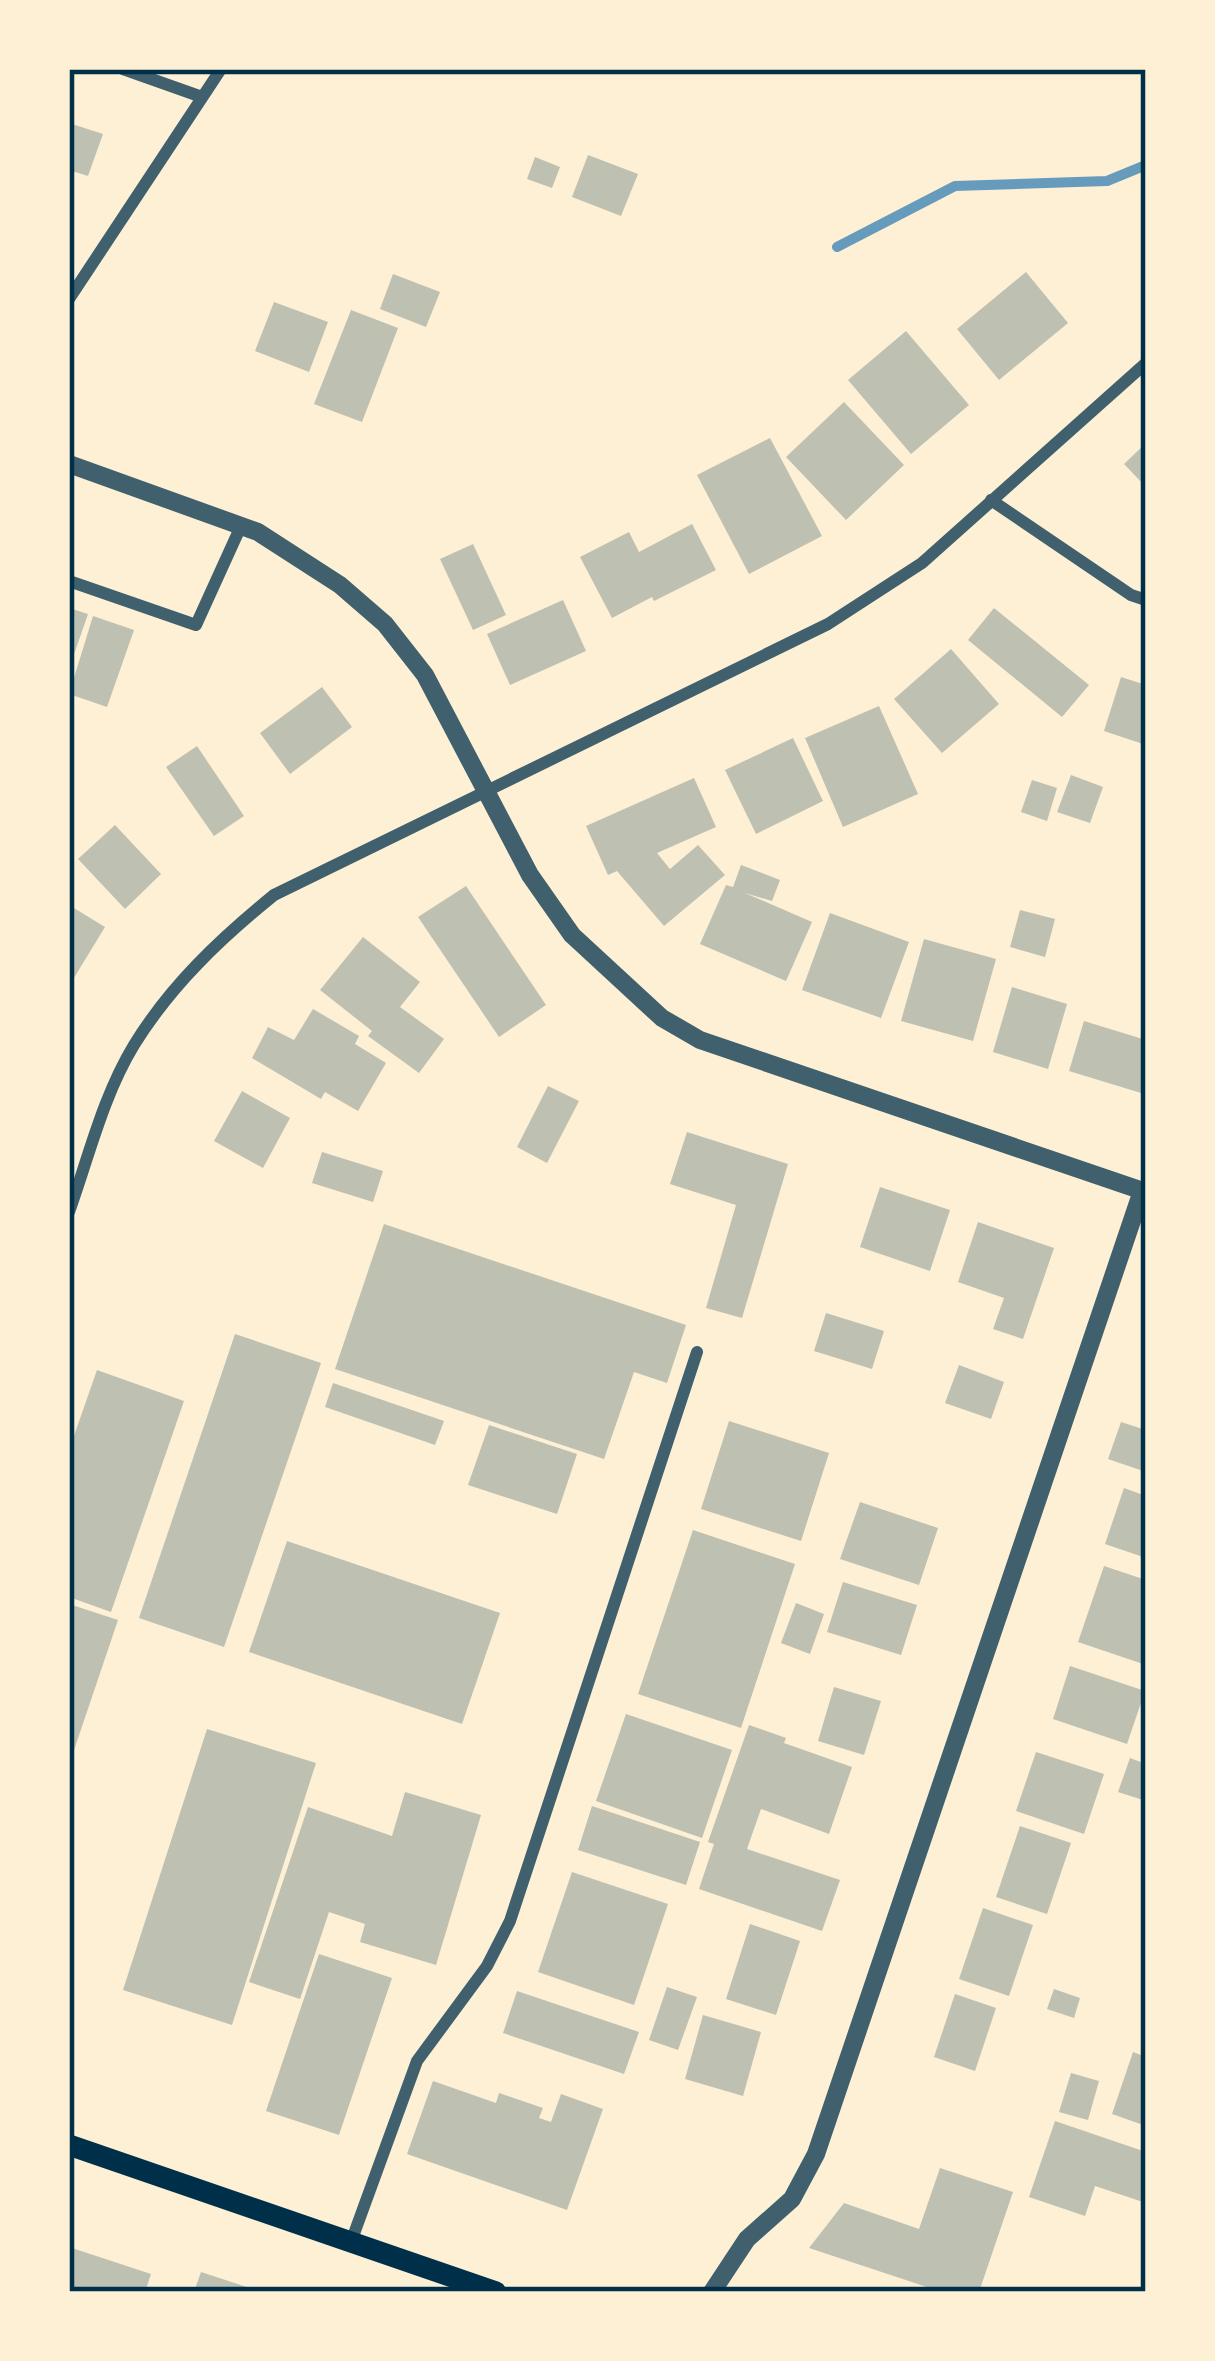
<svg xmlns="http://www.w3.org/2000/svg" width="1215" height="2361" viewBox="0 0 1215 2361" font-family="Raleway,sans-serif">
	<rect width="100%" height="100%" fill="#fdf0d5"/>
	<g fill="none" stroke-linecap="round" stroke-linejoin="round">
		<path stroke="#669bbc" stroke-width="10" d="M837,247L955,186L1107,181L1146,165"/>
	</g>
	<path fill="#bec0b2" d="M69,123L103,134L88,176L69,170Z
		M588,155L638,174L621,216L572,197Z
		M535,157L560,167L552,188L527,179Z
		M1026,272L1068,323L999,380L957,329Z
		M393,274L440,292L426,327L380,309Z
		M274,302L328,322L309,372L255,351Z
		M351,310L398,328L362,422L314,404Z
		M906,331L969,405L911,454L848,380Z
		M844,402L904,465L846,520L786,457Z
		M770,438L822,536L749,574L697,475Z
		M1146,443V487L1124,464Z
		M692,524L716,570L654,601L652,597L612,618L580,557L629,532L639,552Z
		M473,544L506,615L473,630L440,559Z
		M563,600L586,651L510,685L487,634Z
		M69,608L88,614L70,666H69Z
		M994,608L1089,685L1062,717L968,640Z
		M93,616L134,630L107,707L69,694Z
		M951,649L999,704L942,753L894,699Z
		M1121,677L1146,685V745L1104,731Z
		M322,687L352,727L290,774L260,733Z
		M879,706L918,794L843,827L805,738Z
		M793,738L823,801L756,834L725,770Z
		M197,746L244,816L214,836L166,767Z
		M1071,775L1103,787L1090,823L1057,812Z
		M694,778L716,827L657,853L670,869L698,845L725,875L664,926L617,871L608,875L586,826Z
		M1032,780L1057,788L1047,821L1021,812Z
		M115,825L161,874L125,909L78,859Z
		M741,865L780,880L772,901L745,893L812,922L786,981L700,944L726,885L733,887Z
		M466,886L546,1005L499,1037L418,917Z
		M69,905L105,927L69,986Z
		M1020,910L1055,919L1045,957L1010,947Z
		M830,913L909,942L881,1018L802,990Z
		M363,937L420,982L400,1007L444,1039L419,1073L368,1036L372,1031L320,990Z
		M924,939L996,959L973,1041L901,1021Z
		M1012,987L1067,1004L1048,1069L993,1052Z
		M313,1009L359,1036L355,1044L386,1063L358,1111L325,1092L321,1099L252,1058L268,1027L294,1040Z
		M1084,1021L1146,1040V1078L1141,1093L1069,1071Z
		M548,1086L579,1101L547,1163L517,1147Z
		M242,1091L290,1118L263,1168L214,1141Z
		M687,1132L788,1164L742,1318L706,1308L736,1205L670,1184Z
		M322,1152L383,1171L373,1202L312,1183Z
		M880,1187L950,1210L930,1271L860,1247Z
		M978,1222L1054,1248L1023,1339L993,1329L1004,1298L958,1282Z
		M384,1224L686,1325L667,1383L634,1372L604,1459L335,1369Z
		M826,1313L884,1331L872,1369L814,1351Z
		M235,1334L321,1363L224,1647L139,1618Z
		M959,1365L1004,1382L991,1419L945,1403Z
		M97,1370L184,1401L111,1612L69,1597V1450Z
		M333,1383L444,1421L435,1445L325,1407Z
		M729,1421L829,1453L801,1541L701,1509Z
		M1121,1422L1146,1430V1472L1108,1459Z
		M489,1425L577,1454L557,1514L468,1485Z
		M1124,1488L1146,1496V1558L1105,1544Z
		M860,1502L938,1528L919,1585L840,1559Z
		M693,1530L795,1564L741,1728L638,1694Z
		M287,1541L500,1613L462,1724L249,1652Z
		M1104,1566L1146,1580V1665L1078,1642Z
		M843,1582L917,1605L901,1655L827,1632Z
		M796,1603L824,1614L810,1654L781,1643Z
		M69,1604L118,1620L70,1762H69Z
		M1070,1666L1145,1691L1127,1744L1053,1719Z
		M834,1687L881,1701L864,1755L818,1741Z
		M626,1714L732,1750L702,1838L596,1801Z
		M749,1725L786,1738L784,1743L852,1767L829,1834L761,1809L747,1849L840,1880L822,1931L699,1889L714,1844L708,1842Z
		M207,1729L316,1763L232,2025L123,1990Z
		M1036,1752L1104,1774L1084,1834L1016,1811Z
		M1130,1758L1146,1764V1801L1118,1792Z
		M405,1792L481,1815L436,1965L360,1942L365,1924L329,1912L300,1999L249,1982L308,1807L392,1836Z
		M592,1806L700,1842L686,1885L578,1850Z
		M1020,1826L1071,1843L1047,1914L996,1897Z
		M572,1872L668,1904L634,2005L538,1972Z
		M983,1908L1033,1925L1009,1996L959,1979Z
		M750,1924L800,1941L776,2015L726,1999Z
		M319,1954L392,1978L339,2135L266,2111Z
		M667,1987L697,1997L678,2050L649,2040Z
		M1054,1989L1080,1998L1074,2018L1047,2009Z
		M517,1991L639,2032L624,2074L503,2033Z
		M955,1994L996,2008L975,2071L934,2057Z
		M703,2015L761,2032L743,2096L685,2079Z
		M1133,2052L1146,2057V2126L1112,2114Z
		M1071,2073L1099,2081L1088,2120L1059,2112Z
		M433,2081L496,2103L499,2093L543,2108L539,2118L551,2122L561,2094L603,2109L567,2210L407,2154Z
		M1055,2121L1146,2152V2203L1095,2186L1085,2216L1029,2197Z
		M940,2168L1013,2192L979,2292H942L809,2248L844,2203L919,2229Z
		M69,2247L151,2274L145,2292H69Z
		M201,2272L259,2291V2292H194Z"/>
	<g fill="none" stroke-linecap="round" stroke-linejoin="round">
		<path stroke="#3f606c" stroke-width="12" d="M123,69L202,97
			M69,299L221,69
			M991,500L1131,595L1146,600
			M69,581L196,625L241,526
			M69,1212C89,1156 103,1096 134,1045C171,985 220,939 274,895L828,624L922,563L1146,363
			M351,2242L417,2061L487,1966L510,1921L697,1352"/>
		<path stroke="#3f606c" stroke-width="18" d="M69,464L258,532L340,585L385,624L425,675L530,875L572,935L662,1018L700,1040L1146,1192
			M712,2292L747,2239L792,2199L816,2154L1142,1191"/>
		<path stroke="#003049" stroke-width="21" d="M69,2145L496,2292"/>
	</g>
	<rect width="1215" height="2361" fill="none" stroke="#fdf0d5" stroke-width="144"/>
	<rect x="72" y="72" width="1071" height="2217" fill="none" stroke="#003049" stroke-width="4.5"/>
</svg>
